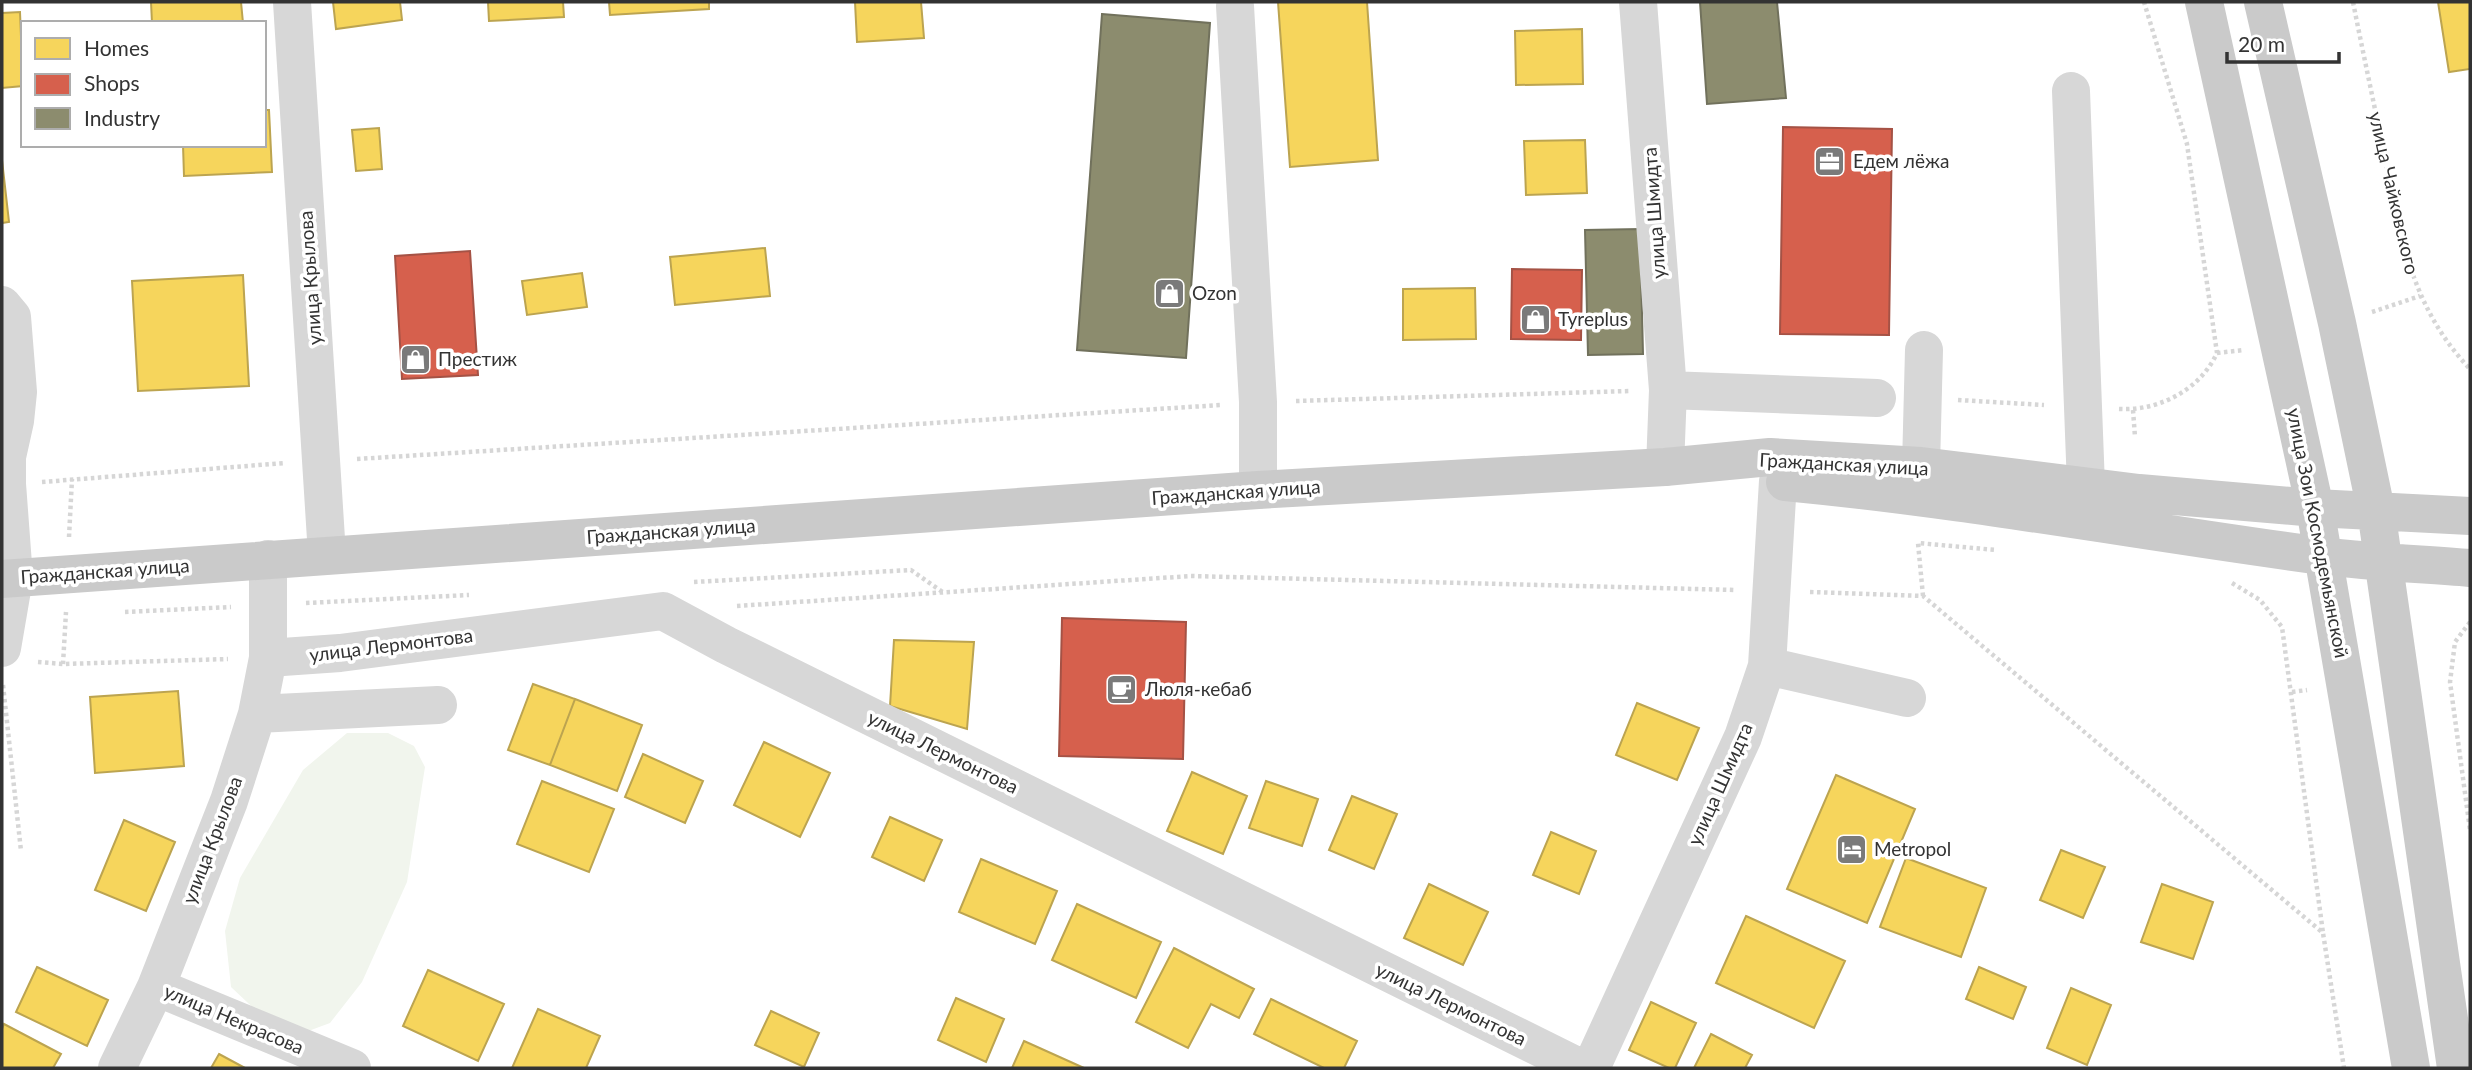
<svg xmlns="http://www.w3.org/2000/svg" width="2472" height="1070" viewBox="0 0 2472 1070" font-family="Lato,sans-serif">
	<rect width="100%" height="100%" fill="#fff"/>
	<path fill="#f1f5ed" d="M347,733H388L414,746L425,767L407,882L362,982L330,1023L303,1033L267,1021L231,987L225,931L240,878L303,770Z"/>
	<path fill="#f6d55c" stroke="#bca450" stroke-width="2" d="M151,2H241L243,23H152Z
		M333,2H400L402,20L336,29Z
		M488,2H563L564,17L489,21Z
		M609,2H709V9L610,15Z
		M855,2H921L924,38L857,42Z
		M1278,2H1367L1378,160L1290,167Z
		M2438,2H2470V69L2449,72Z
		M20,12L23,86L2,88V13Z
		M1582,29L1583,84L1516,85L1515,31Z
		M264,110H269L272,172L184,176L183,145H264Z
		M379,128L382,169L356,171L352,130Z
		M1585,140L1587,193L1526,195L1524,141Z
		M2,160L9,222L2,223Z
		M765,248L770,296L675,305L670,257Z
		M582,273L587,307L527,315L522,281Z
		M243,275L249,386L138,391L132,281Z
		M1475,288L1476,339L1403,340V289Z
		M894,640L974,642L967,729L890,706Z
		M533,684L575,699L550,765L508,750Z
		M178,691L184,766L95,773L90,697Z
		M575,699L642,725L617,791L550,765Z
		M1637,703L1699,728L1677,780L1616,755Z
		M764,742L830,773L800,837L734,805Z
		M643,754L703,781L685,823L625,797Z
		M1192,772L1247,796L1223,854L1167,831Z
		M1836,775L1915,809L1867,923L1787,889Z
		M542,781L614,809L589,872L517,844Z
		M1266,781L1318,799L1302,846L1249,828Z
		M1352,796L1397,814L1374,869L1329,850Z
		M890,817L942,840L924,881L872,857Z
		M124,820L175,842L146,911L95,890Z
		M1551,832L1596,851L1579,894L1533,875Z
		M2061,850L2105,867L2083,918L2040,900Z
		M1906,858L1986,888L1961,957L1880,927Z
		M981,859L1057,891L1035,944L959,912Z
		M1429,884L1488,912L1463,965L1404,938Z
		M2162,884L2213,902L2193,959L2141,942Z
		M1077,904L1161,942L1136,998L1052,960Z
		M1746,916L1845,961L1814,1028L1716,983Z
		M1174,948L1254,989L1239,1018L1211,1004L1188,1048L1136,1022Z
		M37,967L108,1000L87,1046L16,1012Z
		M1979,967L2026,987L2013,1019L1966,999Z
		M428,970L504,1004L478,1061L403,1026Z
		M2071,988L2111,1005L2087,1065L2047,1048Z
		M956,998L1004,1019L986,1062L938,1040Z
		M1271,999L1357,1041L1344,1068H1324L1254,1034Z
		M1651,1002L1696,1023L1675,1068H1669L1629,1050Z
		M538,1009L600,1036L586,1068H512Z
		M771,1011L819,1033L804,1067L755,1045Z
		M4,1024L61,1054L53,1068H2V1029Z
		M1711,1034L1752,1055L1745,1068H1694Z
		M1024,1041L1084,1068H1012Z
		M219,1054L245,1068H211Z"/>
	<path fill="#d6604d" stroke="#a55245" stroke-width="2" d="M1783,127L1892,129L1889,335L1780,334Z
		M470,251L478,375L402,379L395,256Z
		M1512,269L1582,270L1581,340L1511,339Z
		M1062,618L1186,622L1183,759L1059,756Z"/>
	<path fill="#8c8c6e" stroke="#71715c" stroke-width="2" d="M1700,2H1777L1786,98L1707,104Z
		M1102,14L1210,23L1186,358L1077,350Z
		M1640,229L1643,354L1588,355L1585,230Z"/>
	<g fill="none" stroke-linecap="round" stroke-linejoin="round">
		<path stroke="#d6d6d6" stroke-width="4.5" stroke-dasharray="3.5 3.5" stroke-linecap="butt" d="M2353,2C2363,53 2374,103 2384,154C2400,235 2411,307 2470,369
			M2372,312L2420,296
			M2217,353L2244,350
			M1958,400L2044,405
			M1296,401L1630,391
			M2119,409C2159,411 2200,390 2217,353L2187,144L2144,2
			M2133,410L2135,437
			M357,459L1221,405
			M42,482L285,463
			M69,537L72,479
			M694,582L911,570L944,593
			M2232,583L2260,600L2282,627L2323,933
			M1810,592L1923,596L2323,933L2344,1068
			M1923,596L1918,543L1996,550
			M306,603L469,595
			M737,606L1191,576L1735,590
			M125,612L231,607
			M2470,622L2455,642L2450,682L2470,830
			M38,662L63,664L228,659
			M63,664L66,612
			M3,685L21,851
			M2292,692L2307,690"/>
		<path stroke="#d7d7d7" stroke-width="38" d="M292,2L327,555
			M1638,2L1668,390L1665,467
			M1235,6L1258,402V490
			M2071,91L2086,486
			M2,305L12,317L18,392L15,421L7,457V484L14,578L2,648
			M1668,390L1877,398
			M1921,466L1924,350
			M268,658L340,653L663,611L726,645L1581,1068
			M1767,666L1907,698
			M257,714L438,705
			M156,987L352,1068
			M117,1068L156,987L229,801L257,714L268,658V559
			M1591,1068L1743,737L1767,666L1778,481"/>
		<path stroke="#cacaca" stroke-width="38" d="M2204,2L2315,508L2411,1068
			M2263,2L2337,323L2376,510L2456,1068
			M1785,482C1965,499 2143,532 2322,556C2371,562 2421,564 2470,568
			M2,579L1258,490L1665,467L1770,457L1921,466L2139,493L2315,508L2470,516"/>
	</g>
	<defs>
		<symbol id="office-square" viewBox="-11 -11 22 22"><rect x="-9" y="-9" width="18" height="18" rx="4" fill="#7a7a7a" stroke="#fff"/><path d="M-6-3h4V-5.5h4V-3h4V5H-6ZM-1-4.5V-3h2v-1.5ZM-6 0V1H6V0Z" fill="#fff"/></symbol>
		<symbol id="shop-square" viewBox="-11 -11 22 22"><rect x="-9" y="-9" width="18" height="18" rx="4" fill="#7a7a7a" stroke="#fff"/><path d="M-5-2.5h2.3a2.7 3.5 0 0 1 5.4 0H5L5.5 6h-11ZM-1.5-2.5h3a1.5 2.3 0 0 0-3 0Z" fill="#fff"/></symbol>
		<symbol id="cafe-square" viewBox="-11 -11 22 22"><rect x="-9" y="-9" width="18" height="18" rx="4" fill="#7a7a7a" stroke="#fff"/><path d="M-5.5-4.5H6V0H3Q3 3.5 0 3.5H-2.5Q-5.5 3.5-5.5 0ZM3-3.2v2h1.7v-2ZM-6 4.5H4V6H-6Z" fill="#fff"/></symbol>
		<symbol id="hotel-square" viewBox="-11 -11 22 22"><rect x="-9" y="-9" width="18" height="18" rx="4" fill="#7a7a7a" stroke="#fff"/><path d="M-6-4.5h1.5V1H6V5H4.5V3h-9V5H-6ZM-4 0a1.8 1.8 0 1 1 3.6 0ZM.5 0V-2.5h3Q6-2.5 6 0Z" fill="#fff"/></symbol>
	</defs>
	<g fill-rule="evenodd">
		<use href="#office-square" x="1812" y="144" width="35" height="35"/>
		<use href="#shop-square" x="1152" y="276" width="35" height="35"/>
		<use href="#shop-square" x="1518" y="302" width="35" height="35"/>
		<use href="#shop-square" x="398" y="342" width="35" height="35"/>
		<use href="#cafe-square" x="1104" y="672" width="35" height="35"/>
		<use href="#hotel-square" x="1834" y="832" width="35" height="35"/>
	</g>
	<g text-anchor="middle" stroke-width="7" stroke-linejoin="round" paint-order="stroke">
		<g font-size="19" fill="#333" stroke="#fff" text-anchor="start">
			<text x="1853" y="168">Едем лёжа</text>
			<text x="1192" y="300">Ozon</text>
			<text x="1558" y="326">Tyreplus</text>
			<text x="438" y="366">Престиж</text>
			<text x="1145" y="696">Люля-кебаб</text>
			<text x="1874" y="856">Metropol</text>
		</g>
		<g font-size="19" fill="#333" stroke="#fff">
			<text transform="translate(2394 193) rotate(77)" y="7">улица Чайковского</text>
			<text transform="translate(1654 213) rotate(-94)" y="7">улица Шмидта</text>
			<text transform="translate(310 278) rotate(-94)" y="7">улица Крылова</text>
			<text transform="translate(1844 464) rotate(3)" y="7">Гражданская улица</text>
			<text transform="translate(1236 492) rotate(-4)" y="7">Гражданская улица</text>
			<text transform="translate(671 531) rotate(-4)" y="7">Гражданская улица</text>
			<text transform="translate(2318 533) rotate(79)" y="7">улица Зои Космодемьянской</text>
			<text transform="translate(105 571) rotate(-4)" y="7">Гражданская улица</text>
			<text transform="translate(391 645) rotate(-7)" y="7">улица Лермонтова</text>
			<text transform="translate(943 752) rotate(26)" y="7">улица Лермонтова</text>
			<text transform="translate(1720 784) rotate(-66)" y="7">улица Шмидта</text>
			<text transform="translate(212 840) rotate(-69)" y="7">улица Крылова</text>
			<text transform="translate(1451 1004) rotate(26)" y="7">улица Лермонтова</text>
			<text transform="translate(234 1019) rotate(23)" y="7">улица Некрасова</text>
		</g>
	</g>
	<rect width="2472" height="1070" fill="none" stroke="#333333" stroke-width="7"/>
	<rect x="21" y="21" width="245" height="126" fill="#ffffff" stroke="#adadad" stroke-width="2"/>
	<rect x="35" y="38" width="35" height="21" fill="#f6d55c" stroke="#adadad" stroke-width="2"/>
	<text x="84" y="56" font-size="21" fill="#333333">Homes</text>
	<rect x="35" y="74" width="35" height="21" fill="#d6604d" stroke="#adadad" stroke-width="2"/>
	<text x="84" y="91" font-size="21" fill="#333333">Shops</text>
	<rect x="35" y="108" width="35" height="21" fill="#8c8c6e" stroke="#adadad" stroke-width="2"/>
	<text x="84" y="126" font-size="21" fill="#333333">Industry</text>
	<path d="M2227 52v10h112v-10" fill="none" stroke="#333333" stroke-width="3.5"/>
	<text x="2238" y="52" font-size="21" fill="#333333" stroke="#ffffff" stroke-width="5" paint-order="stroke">20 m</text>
</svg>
